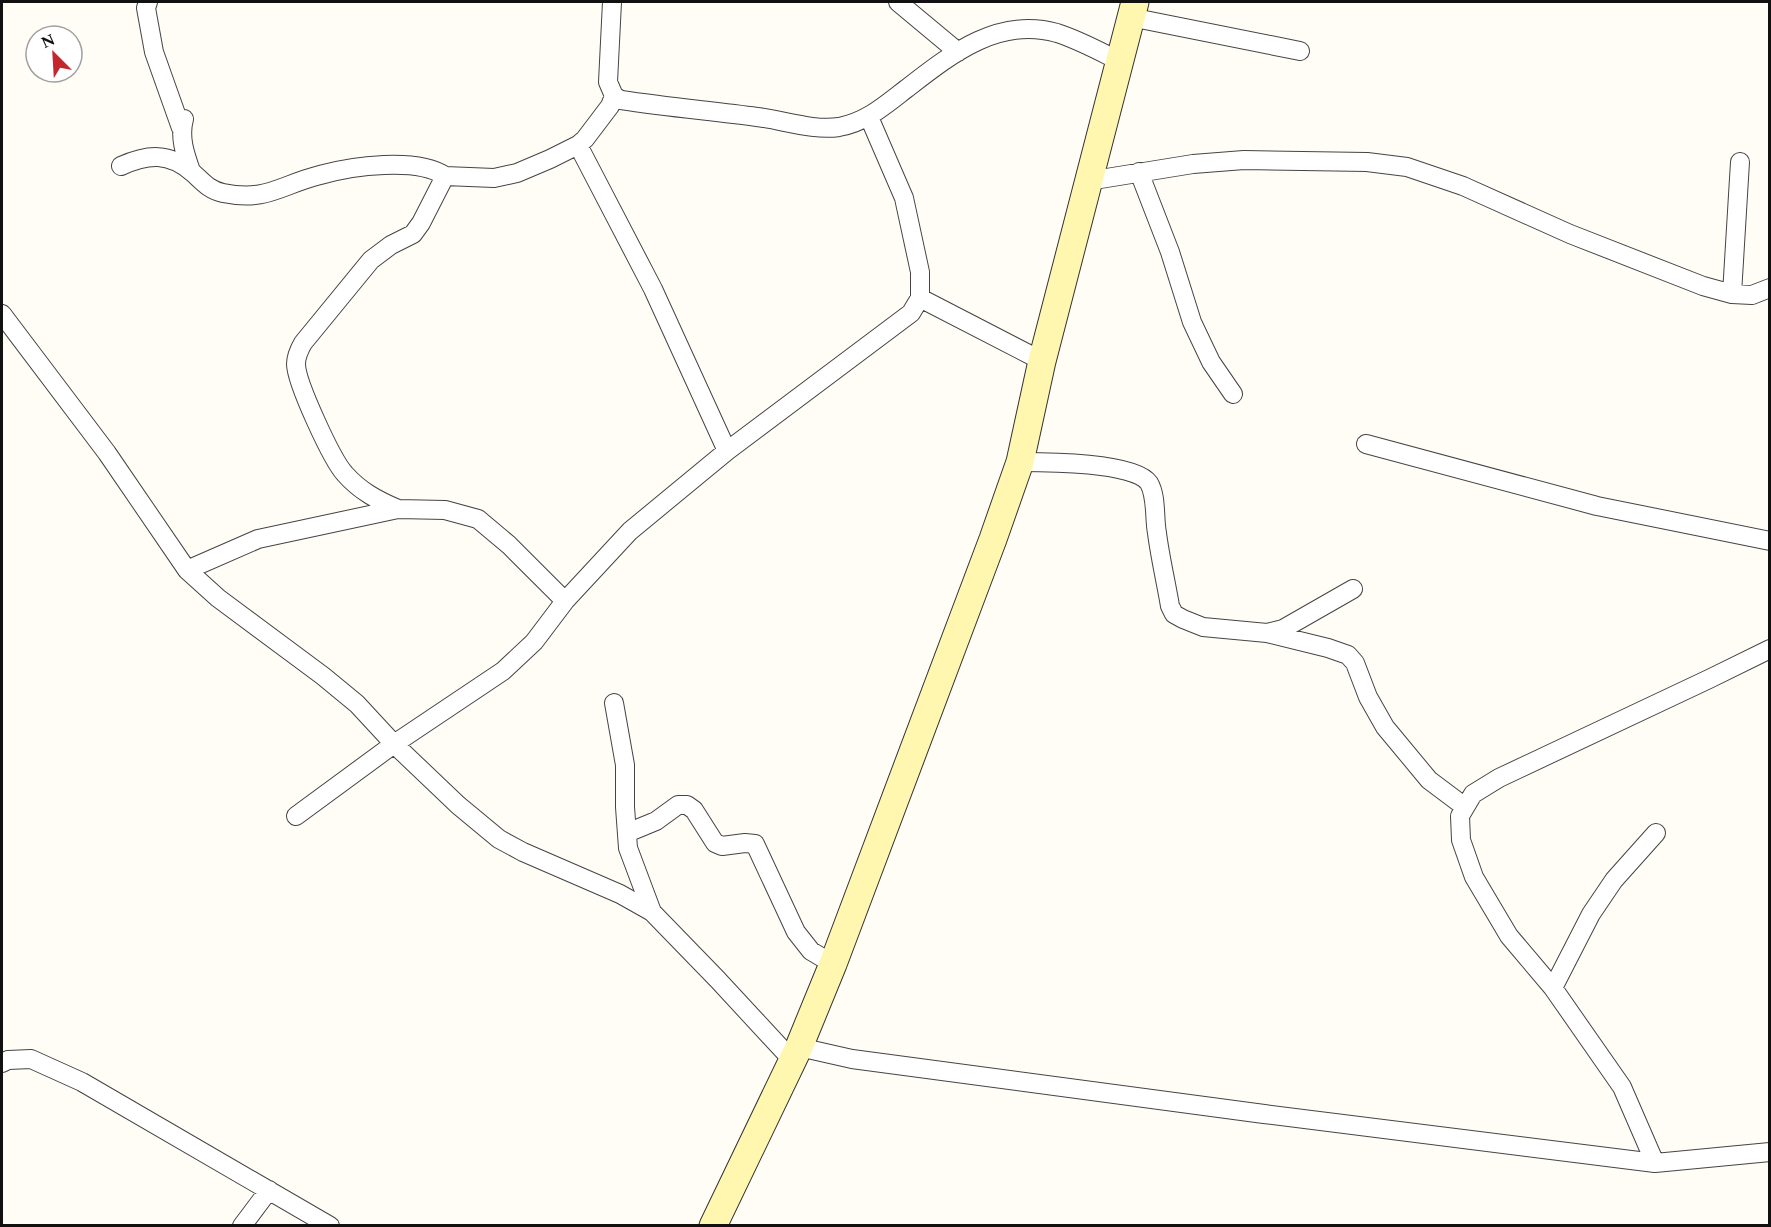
<svg xmlns="http://www.w3.org/2000/svg" width="1771" height="1227" viewBox="0 0 1771 1227" font-family="Spectral,serif">
	<rect width="100%" height="100%" fill="#fffdf5"/>
	<g fill="none" stroke-linecap="round" stroke-linejoin="round">
		<defs>
			<path id="street" d="M148,2L146,8L154,52L181,128
				M612,2L608,82L614,96L621,100C667,107 712,111 757,117C783,120 813,131 839,127C866,122 884,106 906,89C950,55 998,16 1057,33C1079,40 1099,51 1119,61
				M898,2L958,52
				M1130,17L1300,51
				M184,119C179,137 185,154 191,171
				M578,145L653,289L727,451
				M121,166C148,154 169,152 193,173C203,182 209,190 223,193C267,202 280,185 320,175C352,166 417,157 445,176L494,178L517,173L550,159L578,145L585,139L610,106L614,96
				M1139,172L1170,252L1192,322L1211,362L1233,394
				M1088,181L1193,164L1244,160L1367,162L1407,167L1463,186L1570,234L1703,286L1732,294L1752,295L1770,288
				M1732,294L1740,162
				M920,298L1042,361
				M2,314L107,453L187,570L218,598L323,676L357,704L394,744L458,805L499,839L523,852L620,894L652,912L718,980L793,1061
				M1366,444L1597,506L1770,541
				M1020,462C1045,462 1135,462 1149,483C1157,497 1154,518 1157,533C1160,557 1166,582 1170,606L1174,614L1183,619L1203,627L1267,633L1328,648L1348,655L1355,663L1368,697L1385,727L1429,780L1465,807
				M398,509C377,500 360,491 345,474C332,460 296,382 296,364C296,356 299,350 303,343L371,260L391,245L413,234L421,223L445,176
				M187,570L258,539L398,509L445,510L478,519L509,545L565,601
				M1267,633L1283,629L1353,589
				M614,703L625,765V807L628,848L652,912
				M296,816L394,744L503,671L534,642L565,601L630,531L727,451L911,313L920,298V272L904,198L869,117
				M627,833L656,821L678,805H687L694,810L715,843L722,846L745,843L755,844L796,932L811,951L833,964
				M1553,988L1591,914L1614,880L1656,833
				M799,1047L852,1059L1264,1114L1655,1163L1770,1152
				M2,1063L8,1060L31,1059L82,1082L330,1226
				M1655,1163L1622,1087L1553,988L1509,936L1474,877L1461,840L1460,816L1473,794L1499,778L1709,679L1770,649
				M242,1226L269,1190"/>
			<path id="secondary" d="M713,1226L799,1047L833,964L993,539L1020,462L1042,361L1135,2"/>
		</defs>
		<use href="#street" stroke="#444" stroke-width="20"/>
		<use href="#secondary" stroke="#333" stroke-width="29"/>
		<use href="#street" stroke="#fff" stroke-width="18"/>
		<use href="#secondary" stroke="#fff6b0" stroke-width="27"/>
	</g>
	<rect width="1771" height="1227" fill="none" stroke="#111111" stroke-width="6"/>
	<g transform="translate(54 54) rotate(336)"><circle r="28" fill="#ffffff" stroke="#a0a0a0" stroke-width="1.5"/>
	<path d="M0-4.5L10 22L0 15L-10 22Z" fill="#c4262e"/>
	<text y="-9" font-size="16" font-weight="bold" text-anchor="middle" fill="#111111">N</text>
	</g>
</svg>
